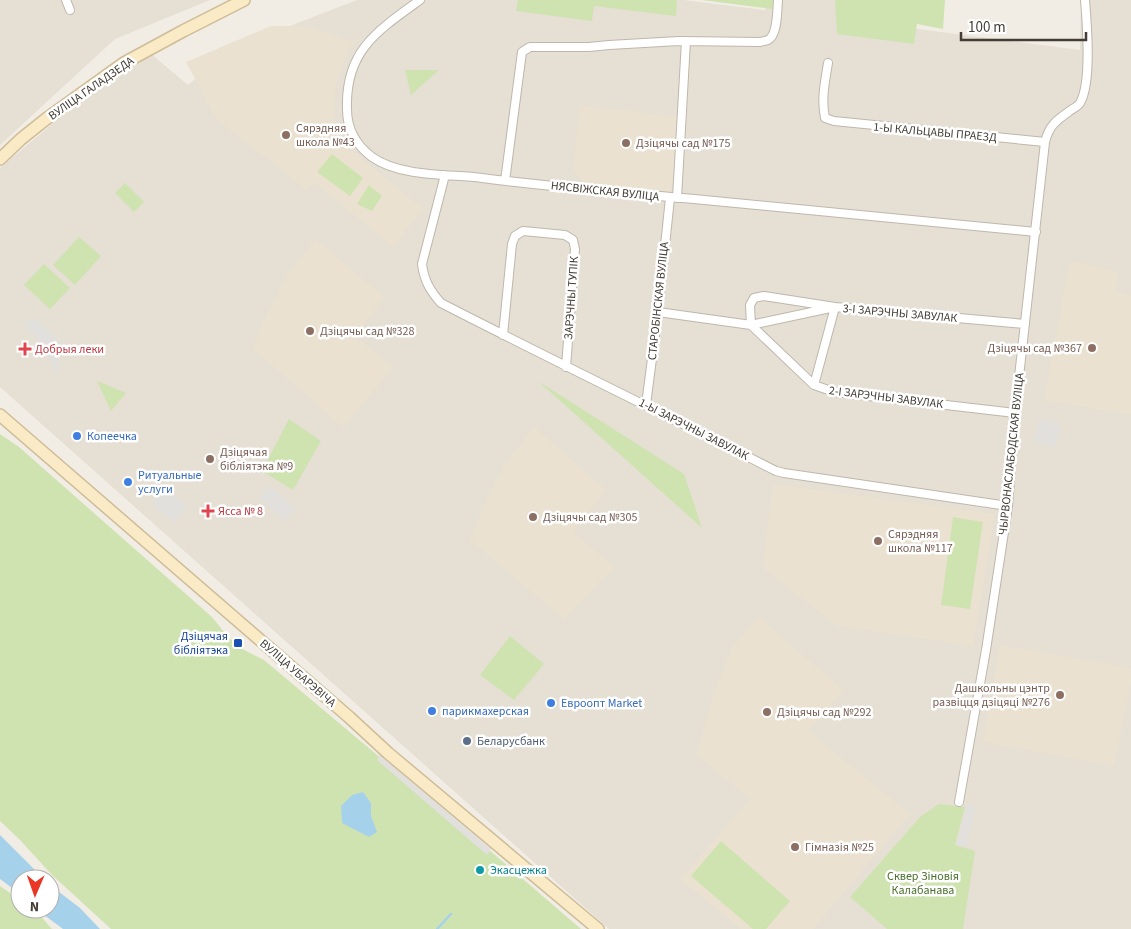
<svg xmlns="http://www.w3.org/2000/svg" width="1131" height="929" viewBox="0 0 1131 929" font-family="'Source Sans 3',sans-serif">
	<rect width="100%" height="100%" fill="#f1ede5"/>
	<path fill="#e5dfd4" d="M0,0H210L115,39L0,145Z
		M357,0H683L765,10L767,0H847V20L1080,50L1081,0H1131V929H609L0,387V168L110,75L150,53L188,85L231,49Z"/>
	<path fill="#eae1d0" d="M271,26H306L355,42L347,53L336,86L334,108L337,138L423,209L393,247L314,182L307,190L216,119L186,62Z
		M580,105L679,117L671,192L586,185L573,170Z
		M316,239L384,297L355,337L394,367L343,427L253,349L262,324L291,269Z
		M1077,262L1118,272L1116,292L1131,296V415L1044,400L1069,264Z
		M534,427L606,490L573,532L614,567L564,619L470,540L486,501L507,461Z
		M773,484L995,514L973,646L837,626L763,568Z
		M759,617L843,690L808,731L910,814L813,929H741L680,879L750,799L696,755L714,693L732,648Z
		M1000,645L1131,668V682L1114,766L983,742Z"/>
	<path fill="#cfe3b1" d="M518,0H677L676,16L594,6L592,21L516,11Z
		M702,0H773L772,9Z
		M835,0H945L943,29L917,24L914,44L837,34Z
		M405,70H439L411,95Z
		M332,154L363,178L350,196L317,172Z
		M125,183L144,202L134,212L115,193Z
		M369,185L382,196L372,211L357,204Z
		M79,237L101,256L75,285L53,265Z
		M44,264L70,288L50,309L24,285Z
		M97,381L126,393L111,411Z
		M538,381L684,474L702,528Z
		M289,419L321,441L293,490L262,471Z
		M0,434L19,447L212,617L228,637L244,650L264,660L445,812L581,929H111L52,875L20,840L0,821Z
		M953,517L983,522L970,609L941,605Z
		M510,636L544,664L514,700L480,675Z
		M939,804L965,807L955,845L975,851L963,929H887L850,897L920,817Z
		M721,841L790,901L766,929H753L691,876Z
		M0,886L20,900V909C38,909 41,917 52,929H0Z"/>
	<path fill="#e2e0dd" d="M36,318L62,344L57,375L43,346L23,323Z
		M1039,419L1060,424L1056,446L1034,442Z
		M269,486L295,509L285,520L259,498Z
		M165,488L188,506L175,522L152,505Z
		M380,755L491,849L487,855L377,760Z
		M967,805L976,807L966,847L957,845Z"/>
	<path fill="#a5d2ea" d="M363,792L371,803V816L377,832L369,837L342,823L341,806L352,795Z
		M0,835L44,879H20V894L0,879Z
		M50,885L80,908L100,929H63L36,909H50Z"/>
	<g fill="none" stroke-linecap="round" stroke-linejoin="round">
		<path stroke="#a5d2ea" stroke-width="2.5" d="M437,929L451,914"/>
		<defs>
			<path id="street" d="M66,0L70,10
				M420,0C377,31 345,51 347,109C347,129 356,145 372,157C400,177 449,174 482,178C553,187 623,193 694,199C808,210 922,221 1036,232
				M828,63C825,82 821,99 825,118L834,121L1045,142
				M445,175L422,264C424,280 430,291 441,303C552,360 664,414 776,471L784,473L1008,506
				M505,181L522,52L530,47H589L609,45L679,41L760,42C763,41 766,41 768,40C778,35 777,10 778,0
				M677,198L686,41
				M658,312L751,325L835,307L1025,324
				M503,335L512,244L515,236L523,231L565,235L573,240L575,249L566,367
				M814,385L835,307L764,296L754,298L750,305L751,325L814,385L834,392L1015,413
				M646,405L658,312L670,198
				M959,802L986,650L1008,506L1015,413L1045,142C1049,125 1057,120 1071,110C1074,108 1078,106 1080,103C1092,83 1087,24 1085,0"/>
			<path id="secondary" d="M0,159L21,139L46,119L124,63L183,31L244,0
				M0,415L349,717L388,753L598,929"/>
		</defs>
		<use href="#street" stroke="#bfb7ac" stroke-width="10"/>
		<use href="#secondary" stroke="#cebd98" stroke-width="14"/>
		<use href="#street" stroke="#fff" stroke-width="8"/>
		<use href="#secondary" stroke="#faebc6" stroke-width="11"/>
	</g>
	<g fill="#8d6e63" stroke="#fff" stroke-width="2">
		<circle cx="286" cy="135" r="5"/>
		<circle cx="626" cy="143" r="5"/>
		<circle cx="310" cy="331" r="5"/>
		<circle cx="1092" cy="348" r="5"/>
		<circle cx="210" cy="459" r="5"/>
		<circle cx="533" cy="517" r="5"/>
		<circle cx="878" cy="541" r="5"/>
		<circle cx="1060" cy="695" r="5"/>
		<circle cx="767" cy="712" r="5"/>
		<circle cx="795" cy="847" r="5"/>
	</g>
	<g fill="#e0444e" stroke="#fff" stroke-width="2">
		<path d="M22.5 341.5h5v5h5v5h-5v5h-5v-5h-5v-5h5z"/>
		<path d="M205.5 503.5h5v5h5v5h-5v5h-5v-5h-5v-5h5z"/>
	</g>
	<g fill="#3f7fe0" stroke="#fff" stroke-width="2">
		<circle cx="77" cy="436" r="5"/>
		<circle cx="128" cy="482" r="5"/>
		<circle cx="551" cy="703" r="5"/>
		<circle cx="432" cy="711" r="5"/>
	</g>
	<rect fill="#1a4fb4" stroke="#fff" stroke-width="2" x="233" y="638" width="10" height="10" rx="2.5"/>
	<circle fill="#5c6f8a" stroke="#fff" stroke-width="2" cx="467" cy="741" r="5"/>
	<circle fill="#0f9aa8" stroke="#fff" stroke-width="2" cx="480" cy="870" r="5"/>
	<g text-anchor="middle" stroke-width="5" stroke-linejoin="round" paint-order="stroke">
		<g font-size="12" fill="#433d35" stroke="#fff">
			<text transform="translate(91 88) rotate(-35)" y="4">ВУЛІЦА ГАЛАДЗЕДА</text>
			<text transform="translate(935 132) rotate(5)" y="4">1-Ы КАЛЬЦАВЫ ПРАЕЗД</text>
			<text transform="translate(605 191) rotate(6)" y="4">НЯСВІЖСКАЯ ВУЛІЦА</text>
			<text transform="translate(571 298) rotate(-86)" y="4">ЗАРЭЧНЫ ТУПІК</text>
			<text transform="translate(658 301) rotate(-84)" y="4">СТАРОБІНСКАЯ ВУЛІЦА</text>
			<text transform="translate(900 313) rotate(5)" y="4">3-І ЗАРЭЧНЫ ЗАВУЛАК</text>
			<text transform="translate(886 397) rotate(7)" y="4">2-І ЗАРЭЧНЫ ЗАВУЛАК</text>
			<text transform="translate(694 429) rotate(27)" y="4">1-Ы ЗАРЭЧНЫ ЗАВУЛАК</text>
			<text transform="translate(1011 454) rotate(-84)" y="4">ЧЫРВОНАСЛАБОДСКАЯ ВУЛІЦА</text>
			<text transform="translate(298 673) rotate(41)" y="4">ВУЛІЦА УБАРЭВІЧА</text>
		</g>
		<g font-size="12" fill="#785e54" stroke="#fff" text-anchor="start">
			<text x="296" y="132">Сярэдняя<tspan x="296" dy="14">школа №43</tspan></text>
			<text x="636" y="147">Дзіцячы сад №175</text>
			<text x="320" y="335">Дзіцячы сад №328</text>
			<text x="1082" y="352" text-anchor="end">Дзіцячы сад №367</text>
			<text x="220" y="456">Дзіцячая<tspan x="220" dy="14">бібліятэка №9</tspan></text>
			<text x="543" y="521">Дзіцячы сад №305</text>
			<text x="888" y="538">Сярэдняя<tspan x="888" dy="14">школа №117</tspan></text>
			<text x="1050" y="692" text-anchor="end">Дашкольны цэнтр<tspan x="1050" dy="14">развіцця дзіцяці №276</tspan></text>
			<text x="777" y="716">Дзіцячы сад №292</text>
			<text x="805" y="851">Гімназія №25</text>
		</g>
		<g font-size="12" fill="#be3a42" stroke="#fff" text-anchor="start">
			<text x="35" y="353">Добрыя леки</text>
			<text x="218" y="515">Ясса № 8</text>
		</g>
		<g font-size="12" fill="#366cbe" stroke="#fff" text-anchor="start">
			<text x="87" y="440">Копеечка</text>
			<text x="138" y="479">Ритуальные<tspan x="138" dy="14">услуги</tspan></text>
			<text x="561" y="707">Евроопт Market</text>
			<text x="442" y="715">парикмахерская</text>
		</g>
		<g font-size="12" fill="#164399" stroke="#fff" text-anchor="end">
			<text x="228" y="640">Дзіцячая<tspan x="228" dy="14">бібліятэка</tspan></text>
		</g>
		<g font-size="12" fill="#4e5e75" stroke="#fff" text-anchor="start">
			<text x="477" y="745">Беларусбанк</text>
		</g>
		<g font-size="12" fill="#0d838f" stroke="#fff" text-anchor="start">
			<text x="490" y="874">Экасцежка</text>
		</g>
		<g font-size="12" fill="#4a702d" stroke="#fff">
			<text x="923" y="880">Сквер Зіновія<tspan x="923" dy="14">Калабанава</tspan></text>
		</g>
	</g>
	<g transform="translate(35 894) rotate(182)"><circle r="24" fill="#ffffff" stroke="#b4b1ae"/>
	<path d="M0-4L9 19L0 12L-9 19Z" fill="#ea3624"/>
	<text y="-8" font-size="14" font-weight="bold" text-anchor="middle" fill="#433d35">N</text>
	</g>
	<path d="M961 32v8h125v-8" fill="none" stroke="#433d35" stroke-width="2.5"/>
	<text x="968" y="32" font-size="15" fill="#433d35" stroke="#ffffff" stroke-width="4" paint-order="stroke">100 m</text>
</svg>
